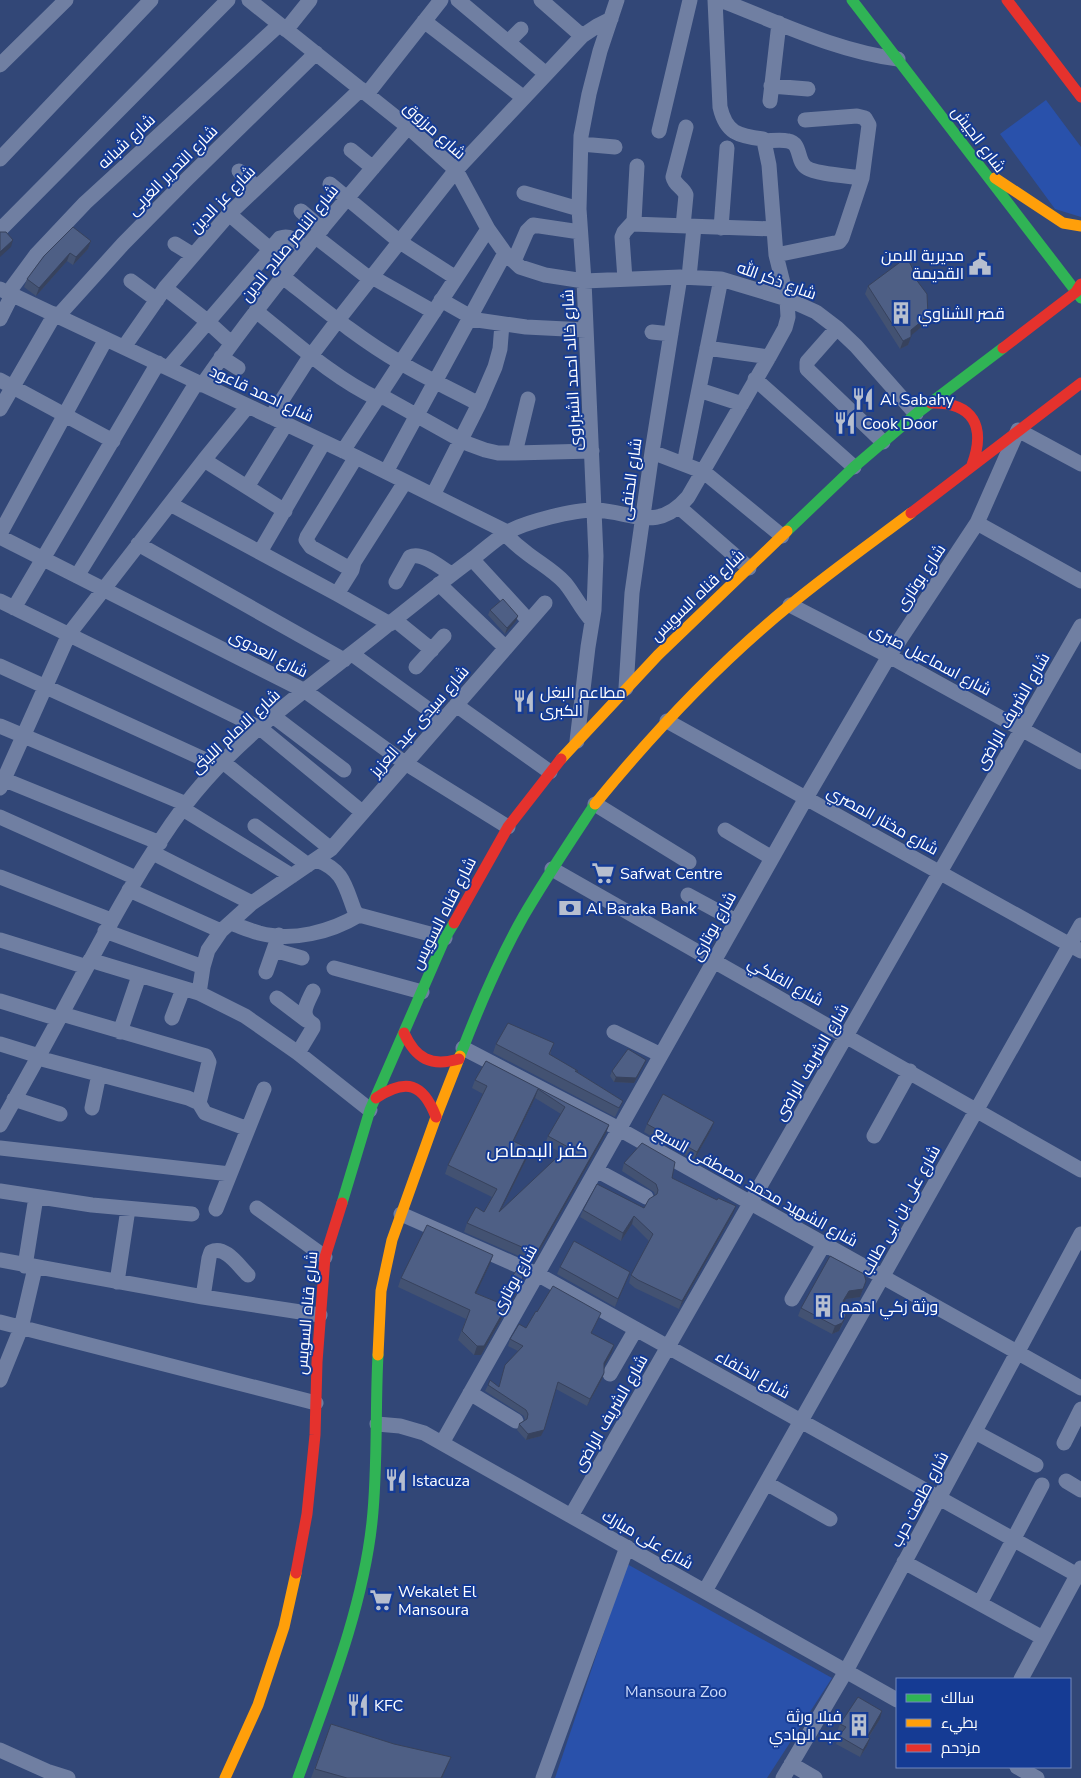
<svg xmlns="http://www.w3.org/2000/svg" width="1081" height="1778" viewBox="0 0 1081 1778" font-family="'Nunito Sans',Cairo,sans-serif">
	<rect width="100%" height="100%" fill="#324777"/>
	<path fill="#2951ab" d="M1046,100L1081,147V217L1055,209L1000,134Z
		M627,1564L832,1678L767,1778H555Z"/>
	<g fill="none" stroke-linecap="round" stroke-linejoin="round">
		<path stroke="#707fa2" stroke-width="15" d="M249,0L408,127L456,170L488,229L505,253L520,267L545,275L584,281L680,277L721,279L787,299L816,312L837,328L856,346L916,414
			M458,0L546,74
			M541,0L582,36
			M715,0L720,107C726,133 738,136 763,139L764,141C771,141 780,139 788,141C802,143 796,162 807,168C816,174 849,176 862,178
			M720,0C778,22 835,51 898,59
			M424,21L524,98
			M286,30L310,0
			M508,42L521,29
			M0,65L66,0
			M771,86L808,89
			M367,94L441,0
			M770,101L779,23
			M659,131L690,0
			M581,144L615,147
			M351,150L373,168
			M0,159L151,0
			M239,171L256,187
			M330,184L400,242L456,278
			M524,193L579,209
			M301,211L322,229
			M229,214L291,267
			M632,224L774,229
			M683,226L686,195C683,187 675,186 673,177L686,127
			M721,228L727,148
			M0,230L228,0
			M316,237L370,279
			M175,244L193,255
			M776,255L839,242L842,238L862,178L869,125L865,118L857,116L805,120
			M514,261L527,231L533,225L580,232
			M283,277C321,307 359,339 401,363C426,378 453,390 479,404
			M372,277L434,312
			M689,277L694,227
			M625,279L622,237L624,232L634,221L637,166
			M131,281L157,300
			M165,288L207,321L231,343
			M0,289L356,457L507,532
			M8,293L36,255L85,203L279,25
			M441,300L471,317
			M256,311C295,342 332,377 378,399
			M58,316L123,244L187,179L316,53
			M0,319L12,295
			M470,319L526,327L586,330
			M837,328L807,362V369L883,442
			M652,332L671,334
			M124,347L165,288L229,214L361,89
			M707,348L769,357
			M221,357L238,368
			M168,368L280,238C291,234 297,242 305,249
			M755,379L854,467
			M0,380L113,441
			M202,385C265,295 336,210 408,127
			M699,390L742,404
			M380,395L466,443L485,450L498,453H515L592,451
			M0,409L55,314
			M271,417L307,361L338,320L456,170L582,36L597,26L611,19
			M343,451L488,229
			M652,452L704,472L782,536
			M515,453L528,399
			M204,460L285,511
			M684,464L721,279
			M386,472L505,253
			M247,487L286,424
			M433,495L479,404L495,367L500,349L502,324
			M170,504L337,594L390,624
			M679,507L749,568
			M977,523L1081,581
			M0,534L106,339
			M505,534C512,541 520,548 528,554C541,564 554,571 565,583C575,595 581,609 592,621
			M0,537L305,691L405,763L508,827
			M138,544L344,660
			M260,552L324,442
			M472,559L529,621
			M352,570L354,562L405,482
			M77,576L197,382
			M396,582L410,557C422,551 441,568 451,574
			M439,584L506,648
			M337,594L352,570L311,547L306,540L307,537L356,457
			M0,601L260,728L362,812
			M790,605L889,656L1081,762
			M14,608L158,363
			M395,620L432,650
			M352,654L443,720
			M0,666L219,766
			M416,667L444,636
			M626,688L632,593L652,452L680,277
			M456,705L550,772
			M273,716L344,770
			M667,721L1081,951
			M0,726L186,804
			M577,741L588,647L594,610L596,556L584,281L579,209L581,136L589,94L600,51L617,0
			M223,762L331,849
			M0,778L160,843
			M0,788L69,634L204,460L248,406
			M595,804L689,862
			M183,809L292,876
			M0,817L136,878
			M255,826L308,865
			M725,830L772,858
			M153,853L252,903
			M316,860C344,870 345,886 355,912L359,915L445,938
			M552,869L1081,1170
			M0,877L111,920
			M129,890L221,931
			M688,895L736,921
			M230,923C239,926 249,930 259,933C292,942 331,932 359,915
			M105,931L203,967
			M0,940L87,967
			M274,950L302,958
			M90,960L199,993L245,1016L298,1053L370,1110
			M334,968L422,992
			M266,972L279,935
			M199,993L203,967L208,950L221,931L252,903L331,849L545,603
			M277,998L306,1020
			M0,1001L59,1019
			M62,1014L206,1056L209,1062L199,1103
			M172,1018L183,989
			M120,1032L139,976
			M614,1032L661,1055
			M0,1044L39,1056
			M463,1048L619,1129L1081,1388
			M298,1053L313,1028V1024C298,1016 308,1002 313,991
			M38,1058L188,1098L199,1103L205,1113L248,1129
			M14,1099L60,1114
			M92,1108L99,1074
			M0,1125C23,1085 45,1045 67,1004C104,935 139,867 186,804C241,732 319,681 389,624C417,602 445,579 475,557C485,549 495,540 506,533C524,522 576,509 597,510C635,513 658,532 688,497L769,357L785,328L788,317L787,299L776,255L769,165L764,141
			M874,1136L910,1071
			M0,1148L230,1174
			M596,1170L646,1197
			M0,1191L92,1205L192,1214
			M257,1208L325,1257
			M216,1209L264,1089
			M401,1214L537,1274L1081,1577
			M0,1260L203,1297L320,1315
			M25,1266L36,1197
			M117,1282L128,1209
			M203,1297L209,1258L211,1252C225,1245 238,1265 248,1275
			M792,1299L824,1244
			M0,1322L316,1403
			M610,1374L636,1329
			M0,1380L21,1328L35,1268
			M470,1393L516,1421
			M377,1424L400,1426L424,1433L897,1700
			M975,1432L1036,1465
			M442,1443L806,798L889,656L977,523L1018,430L1081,464
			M1064,1443L1081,1409
			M1066,1481L1081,1490
			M766,1483L830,1519
			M571,1516L1081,626
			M904,1562L1043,1638
			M705,1591L1081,925
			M980,1603L1042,1485
			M1021,1679L1081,1568
			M0,1750L49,1772L68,1778
			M791,1764L815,1778
			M1017,1767L1037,1778
			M543,1778L627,1547
			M783,1778L846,1671L1081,1234"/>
		<path stroke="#30b455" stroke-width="11" d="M852,0L1081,298
			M787,531L854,467L916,414L1003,348
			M460,1056C478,1009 498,961 523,917C545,879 570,842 595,804
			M342,1203L370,1110L445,938L454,923
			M298,1778C327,1697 363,1608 372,1522C378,1467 375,1410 378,1355"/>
		<path stroke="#ff9f0a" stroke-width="11" d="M995,178L1063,223L1081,226
			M561,759L658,655L787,531
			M595,804C653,733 719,663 790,605C829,573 871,543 911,513
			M378,1355L381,1291L392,1240L436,1117L460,1056
			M225,1778L258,1705L284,1627L296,1573"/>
		<path stroke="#e5322d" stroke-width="11" d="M1007,0L1081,97
			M1003,348L1076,292L1081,284
			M931,403C974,402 986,427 972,465
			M911,513L1081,383
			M454,923L508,827L561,759
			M404,1033C416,1059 431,1067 459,1059
			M376,1098C406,1078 423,1083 436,1117
			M296,1573L307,1514L315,1435L317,1362L325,1257L342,1203"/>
	</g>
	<path fill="#435272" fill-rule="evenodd" d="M91,241L88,249L73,265L67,261L36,296L24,287L27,279L44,256Z
		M912,274L928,316L925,324L911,335L908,345L900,349L865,294L868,286Z
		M490,610L516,621L505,634L488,615Z
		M496,1044L551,1052L550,1055L578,1071L577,1072L623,1101L615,1117L493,1053Z
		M646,1060L644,1065L634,1083L614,1082L610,1076L612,1071Z
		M486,1061L609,1125L606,1133L533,1262L522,1255L521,1257L464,1232L467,1223L484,1212L492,1197L445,1174L448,1165L483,1094L472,1088L475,1080ZM535,1098L561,1114L548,1136L545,1144L562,1153L501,1210L527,1158L514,1141Z
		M647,1124L711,1130L694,1160L644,1132Z
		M624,1163L672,1178L733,1214L679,1309L635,1288L629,1283L631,1275L649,1241L632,1224L621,1241L580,1217L583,1210L644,1208L655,1195L654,1192L622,1171Z
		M490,1264L476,1293L500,1303V1298L503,1289L520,1286L481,1355H474L458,1340L466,1319L398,1287L401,1278Z
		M560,1267L630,1272L615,1307L557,1274Z
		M866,1281L860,1297L846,1299L844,1303L843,1324L839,1331L832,1334L798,1316L801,1308Z
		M537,1312L598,1319L591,1334L614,1345L612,1352L604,1366V1373L602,1379L587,1406L556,1389L541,1436L526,1440L517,1430L519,1424L525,1420L524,1416L485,1391L488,1385L499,1387L505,1365L518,1351L508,1346L510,1339L526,1328Z
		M880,1719L869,1737L870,1738L867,1746L860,1757L836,1744L839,1736L841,1734L837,1732L840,1724Z
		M331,1724L394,1744L451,1757L442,1778H311Z"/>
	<path fill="#37425d" d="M13,240L11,247L0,257V252Z
		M91,241L88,249L73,265L76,257Z
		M70,253L67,261L36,296L39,288Z
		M928,316L925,324L908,338L911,330Z
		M911,337L908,345L900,349L903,341Z
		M518,616L516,621L505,634L507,628Z
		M646,1060L644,1065L634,1083L614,1082L616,1077Z
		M538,1089L535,1098L510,1149L513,1141Z
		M714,1122L711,1130L694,1160L697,1152Z
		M609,1125L606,1133L533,1262L536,1254Z
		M530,1149L527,1158L496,1220L499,1212Z
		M736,1206L733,1214L679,1309L682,1301Z
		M634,1216L632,1224L621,1241L623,1233Z
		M493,1255L490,1264L472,1302L475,1293Z
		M630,1272L627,1280L615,1307L618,1299Z
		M523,1277L520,1286L481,1355H474L477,1346Z
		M866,1281L860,1297L846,1299L841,1309L843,1301L849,1291Z
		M846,1316L839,1331L832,1334L835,1326Z
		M614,1345L612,1352L602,1370L604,1363Z
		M604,1373L602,1379L587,1406L590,1399Z
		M544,1430L541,1436L526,1440L528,1434Z
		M882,1711L880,1719L864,1744L867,1737Z
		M870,1738L867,1746L860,1757L863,1750Z
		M451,1757L442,1778H441Z"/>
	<path fill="#4e5f85" stroke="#37425d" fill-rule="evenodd" d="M73,227L91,241L76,257L70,253L39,288L27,279L44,256Z
		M0,232H6L13,240L0,252Z
		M903,260L910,263L913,270L912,274L927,294L928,316L911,330V337L903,341L868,286Z
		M503,599L518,616L507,628L490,610Z
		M508,1023L554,1043L549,1054L578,1071H575L623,1101L619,1108L496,1044Z
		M628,1049L646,1060L636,1078L616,1077L612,1071Z
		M486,1061L609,1125L536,1254L525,1247L524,1248L467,1223L476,1207L484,1212L497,1189L448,1165L487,1086L475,1080ZM538,1089L565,1107L548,1136L568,1147L499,1212L530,1149L513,1141Z
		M663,1094L714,1122L697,1152L647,1124Z
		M642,1143L675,1162L672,1178L717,1200L718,1198L736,1206L682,1301L638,1280L631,1275L653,1234L634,1216L623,1233L583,1210L597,1184L644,1208L649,1199L657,1194L658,1190L656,1184L624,1163Z
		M427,1225L493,1255L475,1293L502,1304L503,1289L516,1271L523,1277L484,1346H477L462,1331L470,1310L401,1278Z
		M574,1241L630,1272L618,1299L560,1267Z
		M830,1256L864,1274L866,1281L863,1289L849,1291L843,1301L846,1316L842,1323L835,1326L801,1308Z
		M553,1286L601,1313L591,1333L614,1345L604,1363V1373L590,1399L558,1382L544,1430L528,1434L519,1424L527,1419L528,1414L526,1410L488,1385L490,1380L499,1387L505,1365L523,1346L510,1339L519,1324L526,1328L536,1311L537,1312Z
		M858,1697L882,1711L867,1737L870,1738L863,1750L839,1736L846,1727L840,1724Z
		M331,1724L394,1744L451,1757L441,1778H347L315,1769Z"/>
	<defs>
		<symbol id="civic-bare" viewBox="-9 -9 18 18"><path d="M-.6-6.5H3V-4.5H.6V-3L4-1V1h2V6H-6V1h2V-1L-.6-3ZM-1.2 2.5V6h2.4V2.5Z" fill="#b7bfcf" stroke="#153b94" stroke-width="2.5" paint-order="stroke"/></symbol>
		<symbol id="building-bare" viewBox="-9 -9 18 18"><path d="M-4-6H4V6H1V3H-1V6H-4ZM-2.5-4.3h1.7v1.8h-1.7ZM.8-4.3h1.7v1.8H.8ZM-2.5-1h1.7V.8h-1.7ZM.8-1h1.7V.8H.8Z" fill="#b7bfcf" stroke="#153b94" stroke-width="2.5" paint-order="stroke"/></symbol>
		<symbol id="restaurant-bare" viewBox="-9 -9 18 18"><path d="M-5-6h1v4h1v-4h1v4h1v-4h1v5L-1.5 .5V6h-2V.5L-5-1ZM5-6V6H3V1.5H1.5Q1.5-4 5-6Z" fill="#b7bfcf" stroke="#153b94" stroke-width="2.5" paint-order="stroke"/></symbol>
		<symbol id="supermarket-bare" viewBox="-9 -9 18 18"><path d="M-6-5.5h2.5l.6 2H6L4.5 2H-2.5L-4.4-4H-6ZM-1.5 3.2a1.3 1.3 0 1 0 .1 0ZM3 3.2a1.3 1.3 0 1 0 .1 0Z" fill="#b7bfcf" stroke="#153b94" stroke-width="2.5" paint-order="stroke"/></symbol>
		<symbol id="bank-bare" viewBox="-9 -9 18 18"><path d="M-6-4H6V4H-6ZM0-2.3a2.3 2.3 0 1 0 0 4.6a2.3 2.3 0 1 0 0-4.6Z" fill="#b7bfcf" stroke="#153b94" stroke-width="2.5" paint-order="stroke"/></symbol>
	</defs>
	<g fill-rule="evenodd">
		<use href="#civic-bare" x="964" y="248" width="32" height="32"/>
		<use href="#building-bare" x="885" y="297" width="32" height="32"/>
		<use href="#restaurant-bare" x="847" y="383" width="32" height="32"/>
		<use href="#restaurant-bare" x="829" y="407" width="32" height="32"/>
		<use href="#restaurant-bare" x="508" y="685" width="32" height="32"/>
		<use href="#supermarket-bare" x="587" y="857" width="32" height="32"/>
		<use href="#bank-bare" x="554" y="892" width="32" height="32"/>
		<use href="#building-bare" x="807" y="1290" width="32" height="32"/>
		<use href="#restaurant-bare" x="380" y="1464" width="32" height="32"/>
		<use href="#supermarket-bare" x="365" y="1584" width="32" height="32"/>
		<use href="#restaurant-bare" x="342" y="1689" width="32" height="32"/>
		<use href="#building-bare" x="843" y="1709" width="32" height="32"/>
	</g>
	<g text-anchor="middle" stroke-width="4" stroke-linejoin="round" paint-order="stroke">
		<g font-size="16" fill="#fff" stroke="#153b94">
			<text transform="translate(435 130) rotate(42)" y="6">شارع مرزوق</text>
			<text transform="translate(979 139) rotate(53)" y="6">شارع الجيش</text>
			<text transform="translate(126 141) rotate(-43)" y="6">شارع شبانه</text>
			<text transform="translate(172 170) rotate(-45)" y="6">شارع التحرير الغربى</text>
			<text transform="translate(222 199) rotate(-46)" y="6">شارع عز الدين</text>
			<text transform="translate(289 243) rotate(-51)" y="6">شارع الناصر صلاح الدين</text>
			<text transform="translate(777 280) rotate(20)" y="6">شارع ذكر الله</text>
			<text transform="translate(571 370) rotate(-93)" y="6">شارع خالد احمد الشبراوى</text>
			<text transform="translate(262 393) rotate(25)" y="6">شارع احمد قاعود</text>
			<text transform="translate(630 479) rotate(-82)" y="6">شارع الحنفى</text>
			<text transform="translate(920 577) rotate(-56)" y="6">شارع بوتارى</text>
			<text transform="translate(697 595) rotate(-44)" y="6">شارع قناه السويس</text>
			<text transform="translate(269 653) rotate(27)" y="6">شارع العدوى</text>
			<text transform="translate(931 659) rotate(28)" y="6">شارع اسماعيل صبرى</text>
			<text transform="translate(1012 711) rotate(-60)" y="6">شارع الشريف الراضى</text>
			<text transform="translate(419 721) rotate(-49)" y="6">شارع سيدى عبد العزيز</text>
			<text transform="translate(235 731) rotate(-43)" y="6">شارع الامام الليثى</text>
			<text transform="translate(883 820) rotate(29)" y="6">شارع مختار المصري</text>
			<text transform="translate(443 913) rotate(-63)" y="6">شارع قناه السويس</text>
			<text transform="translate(713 926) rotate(-61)" y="6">شارع بوتارى</text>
			<text transform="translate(786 981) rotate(29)" y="6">شارع الفلكي</text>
			<text transform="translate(811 1062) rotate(-60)" y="6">شارع الشريف الراضى</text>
			<text transform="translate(756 1186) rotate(29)" y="6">شارع الشهيد محمد مصطفى السبع</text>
			<text transform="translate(900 1210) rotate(-61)" y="6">شارع على بن ابى طالب</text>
			<text transform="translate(514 1279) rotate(-61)" y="6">شارع بوتارى</text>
			<text transform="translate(306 1313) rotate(-85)" y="6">شارع قناه السويس</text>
			<text transform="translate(753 1374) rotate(29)" y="6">شارع الخلفاء</text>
			<text transform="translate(610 1413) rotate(-60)" y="6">شارع الشريف الراضى</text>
			<text transform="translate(919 1499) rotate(-62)" y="6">شارع طلعت حرب</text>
			<text transform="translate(648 1539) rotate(30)" y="6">شارع على مبارك</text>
		</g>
		<g font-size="16" fill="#fff" stroke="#153b94" text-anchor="start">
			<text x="964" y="261" text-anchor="end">مديرية الامن<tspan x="964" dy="18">القديمة</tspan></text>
			<text x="918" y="319">قصر الشناوي</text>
			<text x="880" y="405">Al Sabahy</text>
			<text x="862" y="429">Cook Door</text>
			<text x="540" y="698">مطاعم البغل<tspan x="540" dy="18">الكبرى</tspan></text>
			<text x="620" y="879">Safwat Centre</text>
			<text x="586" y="914">Al Baraka Bank</text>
			<text x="840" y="1312">ورثة زكي ادهم</text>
			<text x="412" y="1486">Istacuza</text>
			<text x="398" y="1597">Wekalet El<tspan x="398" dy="18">Mansoura</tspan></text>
			<text x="374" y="1711">KFC</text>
			<text x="842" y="1722" text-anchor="end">فيلا ورثة<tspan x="842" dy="18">عبد الهادي</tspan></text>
		</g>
		<g font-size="16" fill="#cddbfc" stroke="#153b94">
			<text x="676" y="1697">Mansoura Zoo</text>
		</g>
		<g font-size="19" fill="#fff" stroke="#153b94">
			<text x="537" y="1157">كفر البدماص</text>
		</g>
	</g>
	<rect x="896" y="1678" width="175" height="90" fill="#153b94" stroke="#7389bf"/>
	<rect x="906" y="1694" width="25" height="8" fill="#30b455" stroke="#7389bf"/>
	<text x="941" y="1703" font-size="15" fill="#ffffff">سالك</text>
	<rect x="906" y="1719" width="25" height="8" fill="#ff9f0a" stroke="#7389bf"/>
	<text x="941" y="1728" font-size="15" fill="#ffffff">بطيء</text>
	<rect x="906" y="1744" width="25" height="8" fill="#e5322d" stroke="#7389bf"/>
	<text x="941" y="1753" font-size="15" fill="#ffffff">مزدحم</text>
</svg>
